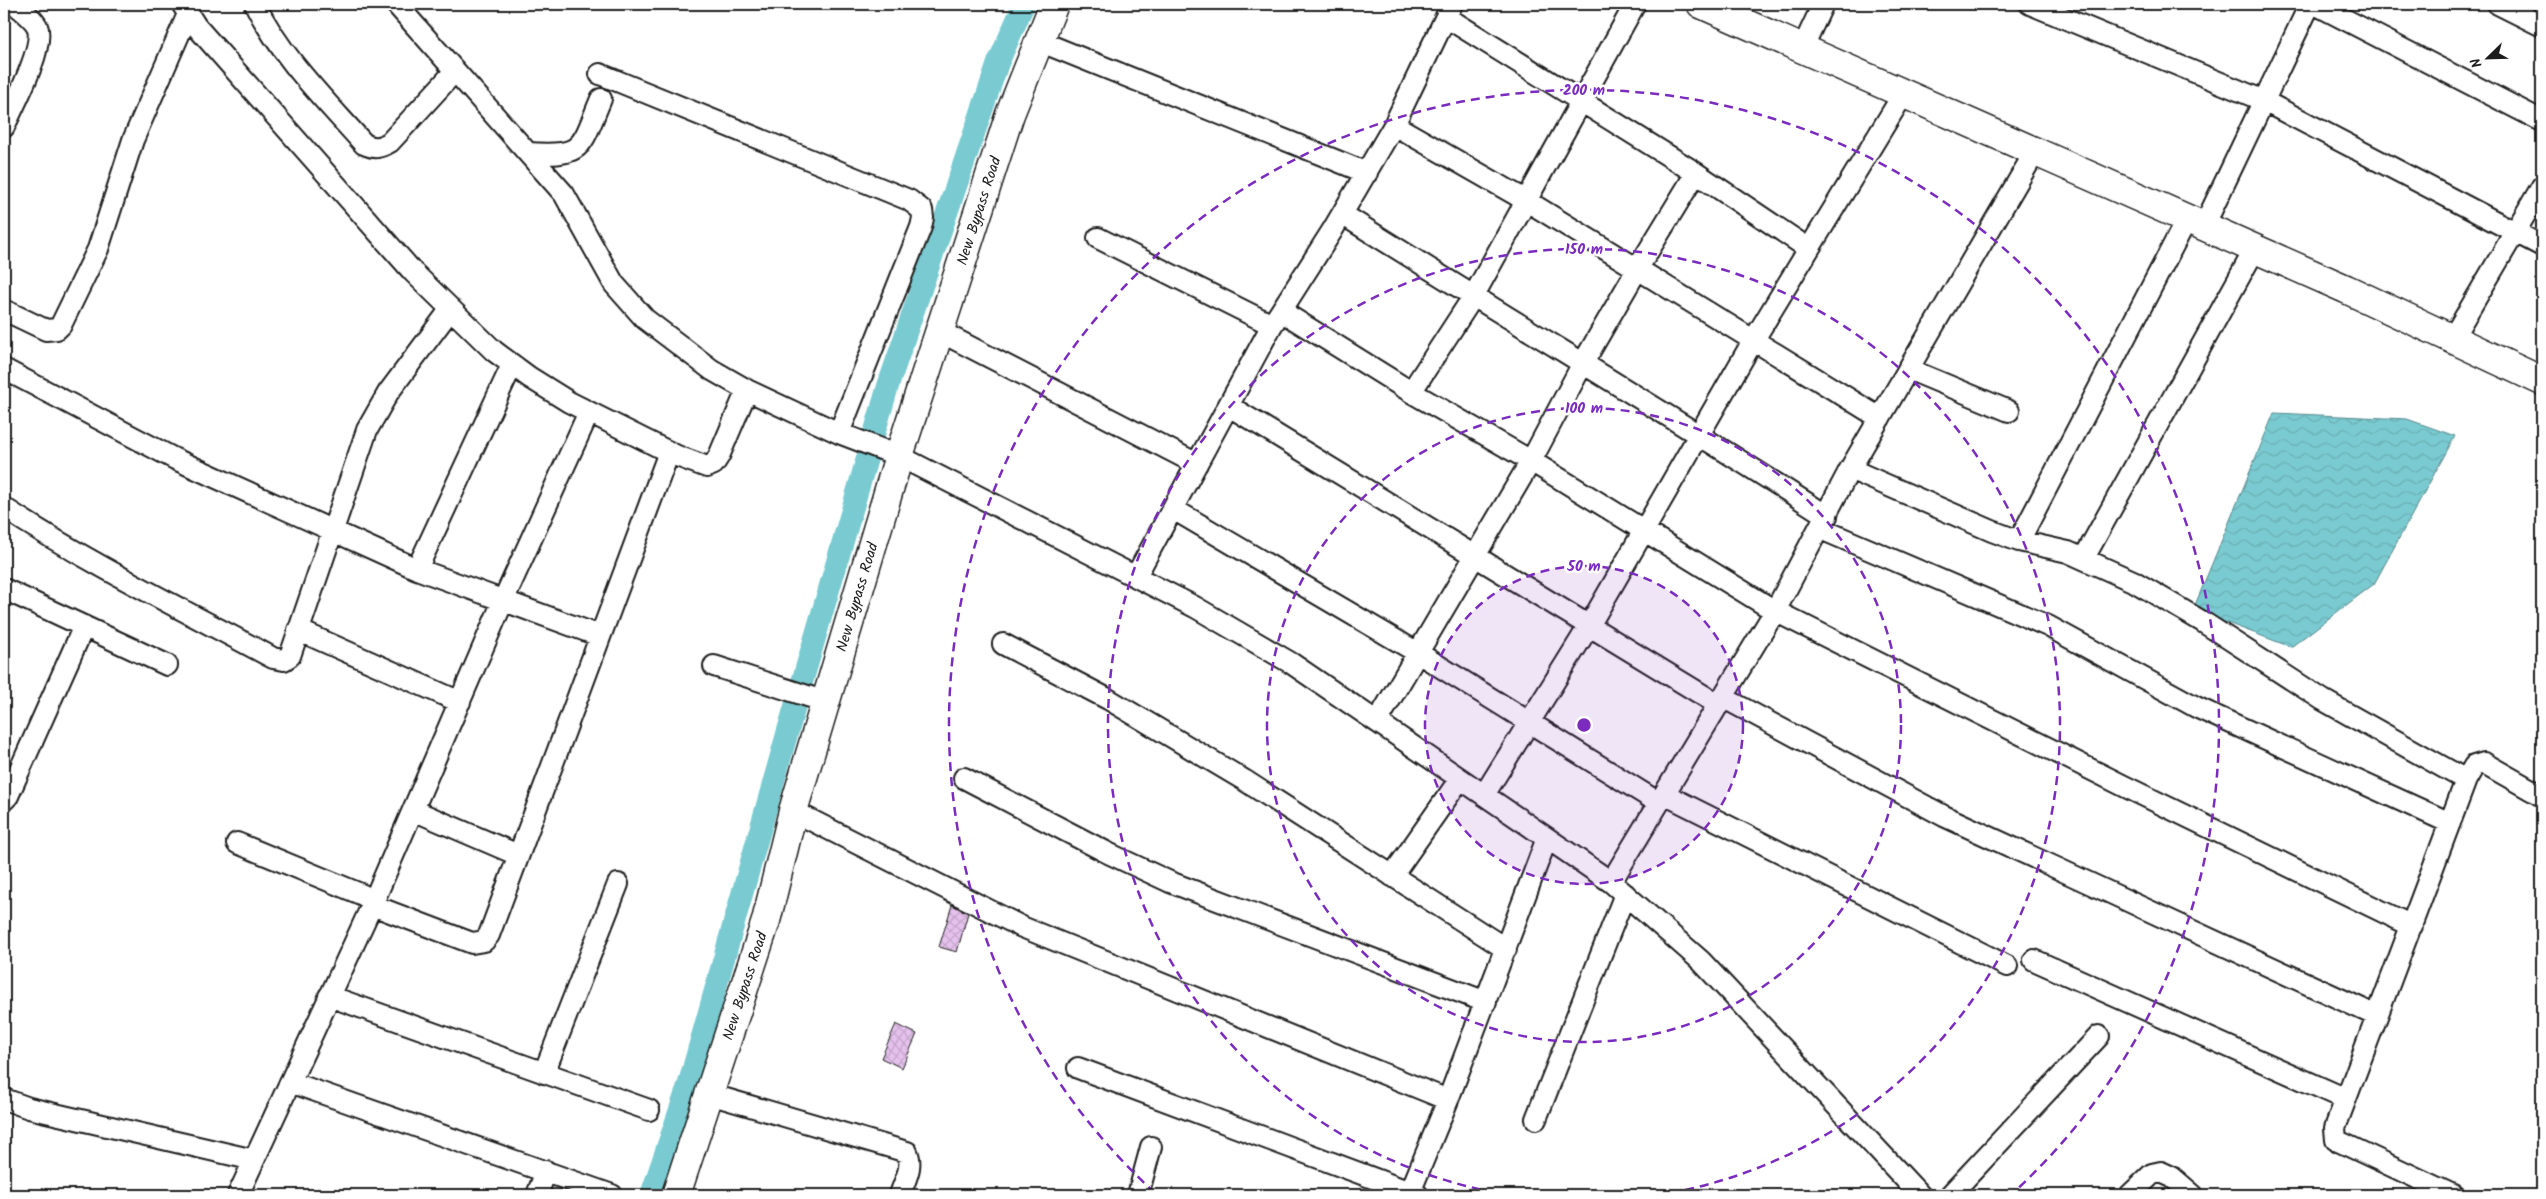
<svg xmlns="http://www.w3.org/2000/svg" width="2546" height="1199" viewBox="0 0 2546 1199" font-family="Kalam,sans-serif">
	<defs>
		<pattern id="water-waves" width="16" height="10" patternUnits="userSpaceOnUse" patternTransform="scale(1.25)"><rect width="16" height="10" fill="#7acbd1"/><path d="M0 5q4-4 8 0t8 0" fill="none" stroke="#69aeb3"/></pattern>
		<pattern id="building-cross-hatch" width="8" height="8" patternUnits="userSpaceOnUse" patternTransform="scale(1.25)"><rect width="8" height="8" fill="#e5c2ed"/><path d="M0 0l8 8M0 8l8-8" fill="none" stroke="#c4a6cb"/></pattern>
	</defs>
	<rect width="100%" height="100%" fill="#fff"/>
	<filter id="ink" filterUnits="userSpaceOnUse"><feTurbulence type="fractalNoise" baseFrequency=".02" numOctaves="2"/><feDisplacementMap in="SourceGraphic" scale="10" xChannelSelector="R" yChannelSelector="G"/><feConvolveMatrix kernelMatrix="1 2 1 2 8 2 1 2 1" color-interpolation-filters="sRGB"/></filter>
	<g filter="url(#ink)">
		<path fill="url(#water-waves)" stroke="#548589" d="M2274,413L2407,419L2455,436L2374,584L2291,647L2193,610Z"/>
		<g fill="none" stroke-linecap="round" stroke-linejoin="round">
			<path stroke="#7acbd1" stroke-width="22" d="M651,1195L689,1083L787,734L888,386L998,63L1024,4"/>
		</g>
		<path fill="url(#building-cross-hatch)" stroke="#1c1c1c" d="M952,905L968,913L957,952L939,947Z
			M896,1024L917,1034L902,1068L881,1058Z"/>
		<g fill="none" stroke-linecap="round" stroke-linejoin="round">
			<defs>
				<path id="street" d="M182,4L196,26L413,272L494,351L529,377L569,402L677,456L707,467L714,464L719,456L747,390
					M255,4C281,57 325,100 364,144C375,149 380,148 390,142L455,71
					M396,4L564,194L614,284L645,319L712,370L747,390L839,433L899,456L1195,607L1291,663L1547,838L1611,882L1701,961L1920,1195
					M2030,4L2262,100L2542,246
					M2315,4L2542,121
					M2498,4L2542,26
					M1446,17L1696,173L1809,249
					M1039,41L1367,173
					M1802,49L1823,4
					M600,74L909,200L922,210L923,218L921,227L839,433
					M1394,125L1527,201L1880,418
					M4,127C13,107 46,46 37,26C33,18 22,10 15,4
					M528,153C585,157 580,148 601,99
					M1342,214C1503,316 1667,413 1827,516
					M2204,226L2310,4
					M1098,238L1272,325
					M4,310L46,330L57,329L61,325L98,249L133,140L188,14
					M1281,311L1411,392L1531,461L1775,611L2126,787L2412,926
					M939,331L1197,464
					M2452,339L2542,186
					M4,369L175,459L417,569L600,636
					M1908,369L2009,411
					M1411,392L1473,297L1635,4
					M1229,406L1719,705
					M589,412L503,601L372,905L472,943L484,941L489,935L669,452
					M1850,469L1992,531L2019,541L2068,552L2135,582L2203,622L2323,700L2466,780
					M4,508C90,564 182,609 273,658L284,660L290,656L367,430L388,393L450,310
					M1173,509L1418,653L1659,803
					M1821,529L2048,626L2196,707L2450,823
					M2019,541L2187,219
					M2084,558L2255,249
					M417,569L512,365
					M1136,576L1272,325L1332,231L1394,125L1452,4
					M4,589L167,665
					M298,630L460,702
					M1003,644L1108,699L1244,780L1506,949
					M714,666L826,702
					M1724,698L1944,816L2377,1016
					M1377,722L1531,461L1583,363L1638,268L1696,173
					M964,778L1108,853L1170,882L1486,1002
					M1664,794L2007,966
					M1484,795L1589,626L1753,341L1904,93
					M4,800L8,796L84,626
					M413,810L518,855
					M793,811L1022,927L1448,1100
					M237,843L363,895L369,899L372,905L238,1195
					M1392,876L1460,779
					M1611,882L1775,611L1850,469L2035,152
					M2034,960L2346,1099
					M329,996L649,1110
					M1078,1068L1418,1195
					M544,1073L618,884
					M290,1082L612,1195
					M709,1094L907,1152C914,1167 904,1181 900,1195
					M4,1099L29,1108L254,1160
					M1536,1119L1625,894
					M537,1195L546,1171
					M1138,1195L1151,1147
					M1409,1195L1448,1100L1547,838
					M1950,1195L2099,1036
					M2130,1195L2152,1174L2161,1172L2172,1177L2193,1195
					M2453,1195L2336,1140L2335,1128L2466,780L2474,766L2484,763L2542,796"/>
				<g id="secondary">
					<path d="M1701,4L2346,289L2542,381"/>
					<path id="s1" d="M676,1195L766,921L793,811L899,456L1010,114L1054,4"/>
				</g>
			</defs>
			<use href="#street" stroke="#1c1c1c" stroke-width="24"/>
			<use href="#secondary" stroke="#1c1c1c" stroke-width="31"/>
			<use href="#street" stroke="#fff" stroke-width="20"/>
			<use href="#secondary" stroke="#fff" stroke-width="28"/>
		</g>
	</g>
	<circle cx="1584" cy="725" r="159" fill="#7b2cbf" fill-opacity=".12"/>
	<g fill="none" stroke="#7b2cbf" stroke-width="2.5" stroke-dasharray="9 6">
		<circle cx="1584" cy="725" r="159"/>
		<circle cx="1584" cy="725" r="317"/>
		<path d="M1510 1195A476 476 0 1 1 1658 1195"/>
		<path d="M1155 1193A635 635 0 1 1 2013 1193"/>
	</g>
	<g text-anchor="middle" stroke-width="5" stroke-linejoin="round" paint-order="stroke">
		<g font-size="15" fill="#1c1c1c" stroke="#fff">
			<text dy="5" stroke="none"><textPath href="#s1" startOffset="1030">New Bypass Road</textPath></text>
			<text dy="5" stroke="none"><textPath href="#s1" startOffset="625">New Bypass Road</textPath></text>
			<text dy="5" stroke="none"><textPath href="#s1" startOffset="220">New Bypass Road</textPath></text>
		</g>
	</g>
	<circle cx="1584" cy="725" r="8" fill="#7b2cbf" stroke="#fff" stroke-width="2.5"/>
	<g font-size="15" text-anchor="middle" font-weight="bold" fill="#7b2cbf" stroke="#fff" stroke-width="5" stroke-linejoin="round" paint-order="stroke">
		<text x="1584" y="95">200 m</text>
		<text x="1584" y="254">150 m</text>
		<text x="1584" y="413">100 m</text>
		<text x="1584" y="571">50 m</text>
	</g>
	<rect width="2546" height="1199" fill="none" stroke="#fff" stroke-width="20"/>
	<rect x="10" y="10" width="2526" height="1179" fill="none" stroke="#1c1c1c" stroke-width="2" filter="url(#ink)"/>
	<g transform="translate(2488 58) rotate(247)" stroke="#ffffff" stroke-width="4" paint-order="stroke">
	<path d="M0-4L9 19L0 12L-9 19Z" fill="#1c1c1c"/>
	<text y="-8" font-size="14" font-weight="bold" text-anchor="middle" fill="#1c1c1c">N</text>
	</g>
</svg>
